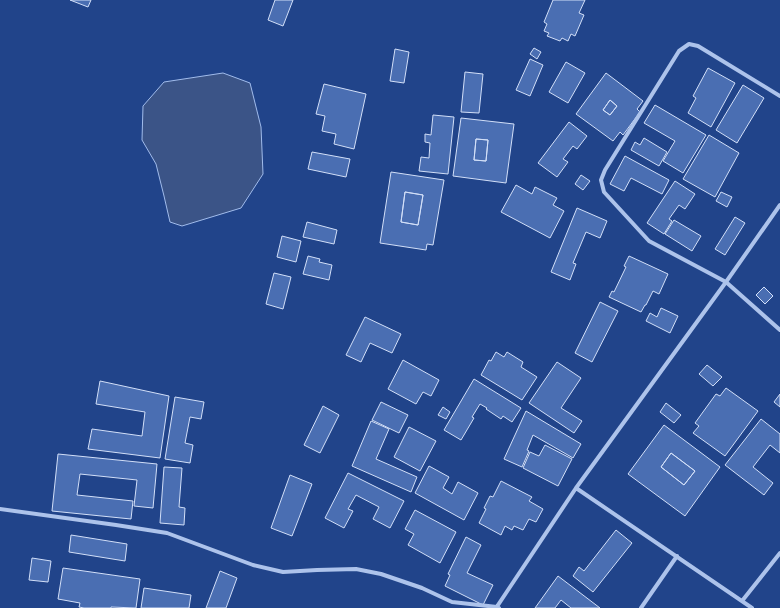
<svg xmlns="http://www.w3.org/2000/svg" width="780" height="608" viewBox="0 0 780 608" font-family="Karla,sans-serif">
	<rect width="100%" height="100%" fill="#21448a"/>
	<path fill="#3b5487" stroke="#a1bcec" d="M223,73L250,83L261,127L263,174L241,208L182,226L170,222L164,196L156,164L142,140L143,106L164,82Z"/>
	<path fill="#4a6eb2" stroke="#d2dff8" fill-rule="evenodd" d="M70,0H91L88,7Z
		M275,0H293L283,26L268,20Z
		M553,0H585L579,13L584,15L575,36L571,34L568,41L562,38L560,41L547,36L549,33L544,31L547,24L544,22Z
		M534,48L541,52L537,59L530,54Z
		M395,49L409,52L404,83L390,81Z
		M530,59L543,65L530,96L516,90Z
		M566,62L585,73L568,103L549,92Z
		M708,68L735,83L711,127L688,113L696,98L693,96Z
		M465,72L483,74L479,113L461,112Z
		M606,73L643,101L637,109L640,112L623,135L620,132L613,141L576,114ZM610,100L617,106L610,115L603,110Z
		M324,84L366,94L354,149L334,144L336,134L322,131L325,116L316,114Z
		M743,85L764,98L737,143L716,130Z
		M610,100L617,106L610,115L603,110Z
		M655,105L706,135L683,173L663,161L675,141L644,123Z
		M433,115L454,117L448,174L419,171L421,157L429,158L430,143L425,142V134L431,135Z
		M461,118L514,124L506,183L453,176ZM476,139L488,140L486,161L474,160Z
		M569,122L587,136L577,149L573,146L563,159L568,162L557,177L538,163Z
		M709,135L739,153L715,197L683,179Z
		M644,138L667,152L659,166L631,150L635,142L640,145Z
		M476,139L488,140L486,161L474,160Z
		M312,152L350,159L346,177L308,169Z
		M625,156L669,180L662,194L631,178L624,191L610,184Z
		M391,172L444,180L433,245L427,244L426,250L380,243ZM405,192L423,195L418,225L401,222Z
		M581,175L590,181L583,190L575,184Z
		M675,181L695,194L685,209L679,205L669,219L672,221L664,234L647,223Z
		M516,185L532,194L535,187L557,198L553,205L564,211L550,238L501,212Z
		M405,192L423,195L418,225L401,222Z
		M721,192L732,197L727,207L716,201Z
		M577,208L607,221L600,238L586,232L573,263L576,264L570,280L551,272Z
		M735,217L745,223L725,255L715,249Z
		M674,220L701,236L692,251L665,234Z
		M307,222L337,230L334,244L303,237Z
		M282,236L301,241L296,262L277,257Z
		M308,256L320,259L319,262L332,265L329,280L303,274Z
		M629,256L668,274L659,294L653,291L646,305H645L641,312L609,297L612,291L614,292L626,267L624,266Z
		M274,273L291,277L283,309L266,304Z
		M764,287L773,296L765,304L756,295Z
		M600,302L618,311L592,362L575,353Z
		M661,308L678,316L670,333L646,321L650,313L657,317Z
		M365,317L401,334L392,353L370,343L361,362L346,355Z
		M496,352L504,357L507,352L523,362L521,367L537,377L522,400L481,375L489,360L491,361Z
		M403,360L439,380L431,396L423,392L416,404L388,389Z
		M557,362L581,378L561,408L582,421L574,433L529,403Z
		M707,365L722,377L713,386L699,374Z
		M474,379L521,408L512,422L503,416L501,419L486,409L487,408L480,404L472,417L474,418L461,440L444,430Z
		M100,381L169,396L160,458L88,449L92,429L142,436L145,412L96,404Z
		M726,388L758,411L725,456L693,433L699,426L695,423L716,394L720,396Z
		M780,394V407L774,402Z
		M175,397L204,402L201,419L190,417L185,443L193,445L190,463L165,459Z
		M381,402L408,415L399,433L372,420Z
		M666,403L681,415L674,423L660,412Z
		M323,406L339,415L320,453L304,445Z
		M443,407L450,412L446,419L438,415Z
		M526,411L581,444L573,458L533,435L527,450L529,451L522,467L504,459Z
		M761,419L780,434V453L770,445L753,467L773,483L764,495L725,465Z
		M371,421L389,429L376,459L417,477L411,492L352,466Z
		M664,425L720,467L685,516L628,474ZM671,453L695,471L684,485L661,467Z
		M409,427L436,441L420,471L394,457Z
		M545,445L572,459L558,486L523,468L530,452L539,456Z
		M671,453L695,471L684,485L661,467Z
		M58,454L157,464L153,508L134,506L137,480L80,474L77,495L133,501L131,519L52,511Z
		M429,466L449,477L443,488L452,494L458,482L478,493L464,520L415,493Z
		M164,467L182,468L179,507L185,508L184,525L160,523Z
		M348,473L404,501L390,528L373,519L379,507L356,495L348,509L353,511L344,528L325,518Z
		M290,475L312,484L292,536L271,528Z
		M501,481L532,497L529,501L543,509L536,522L529,519L523,530L514,526L512,530L505,526L501,535L479,523L486,509L484,508L490,496L493,497Z
		M415,510L456,532L440,563L408,545L414,534L405,529Z
		M616,530L632,543L593,592L573,576L579,567L584,571Z
		M71,535L127,544L125,561L69,552Z
		M466,537L481,545L467,573L493,585L483,605L445,586L450,575L448,574Z
		M32,558L51,561L48,582L29,580Z
		M63,568L140,579L136,608L111,607V608H84L79,607L80,603L58,599Z
		M220,571L237,578L226,608H206Z
		M558,576L600,608H571L561,600L555,608H535Z
		M144,588L191,595L189,608H141Z"/>
	<g fill="none" stroke-linecap="round" stroke-linejoin="round">
		<path stroke="#adc3eb" stroke-width="4" d="M780,96L698,46L689,44L679,51L605,170L601,180L604,192L649,241L726,282L780,330
			M576,488L752,608
			M0,509L116,525L167,533L253,565L283,572L317,570L356,569L381,574L422,588L452,602L497,607L499,608
			M742,601L780,553
			M496,608L576,488L726,282L780,205
			M641,608L677,556"/>
	</g>
</svg>
